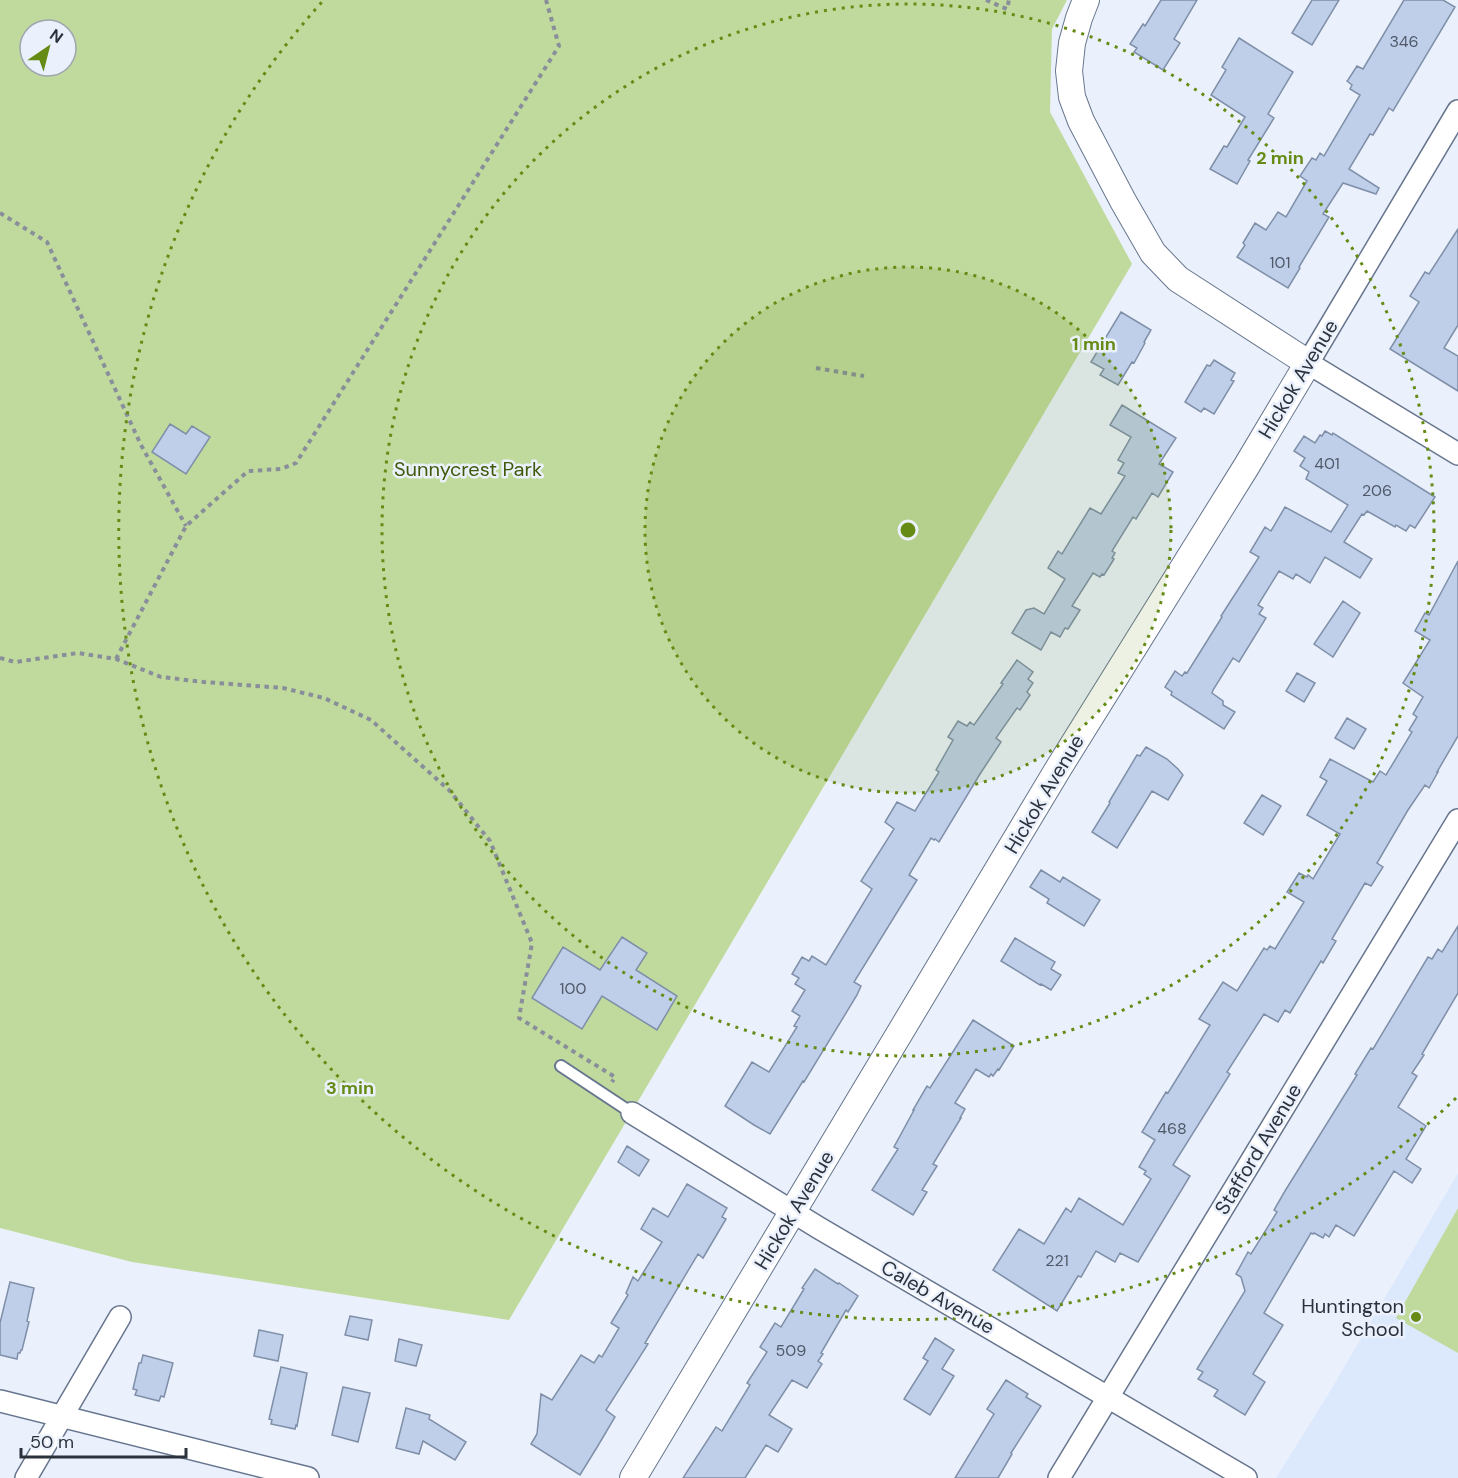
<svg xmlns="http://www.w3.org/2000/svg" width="1458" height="1478" viewBox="0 0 1458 1478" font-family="'DM Sans',sans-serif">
	<rect width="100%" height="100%" fill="#ebf1fc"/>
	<path fill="#dce9fd" d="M1458,1173V1478H1276L1329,1393Z"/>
	<path fill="#c0da9d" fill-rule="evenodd" d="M0,0H1067L1052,29L1050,112L1132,264L509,1320L132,1262L0,1228ZM30,30H66V66H30Z
		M1458,1208V1353L1396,1318Z"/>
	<path fill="#bfcfea" stroke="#7f8fa8" stroke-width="1.5" d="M1161,0H1197L1174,39L1180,43L1163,70L1134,52L1137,48L1130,44L1143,24L1145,26Z
		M1312,0H1339L1312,45L1292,33Z
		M1404,0H1443L1455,7L1393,111L1389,108L1373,135L1370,134L1349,169L1379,188L1376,194L1343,183L1323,214L1329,217L1299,267L1300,268L1288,288L1237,257L1245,245L1243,243L1255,223L1266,230L1278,212L1286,217L1307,181L1300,176L1312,158L1316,160L1320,153L1324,156L1360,95L1350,89L1352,85L1347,81L1348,80L1357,66L1363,69Z
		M1239,38L1293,72L1268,114L1274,118L1248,160L1250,161L1237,184L1210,169L1224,146L1227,147L1245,117L1211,95L1226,70L1222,67Z
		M1458,229V325L1444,348L1458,356V391L1390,349L1419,302L1410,296L1425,272L1429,274Z
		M1121,312L1151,330L1144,342L1145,343L1134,363L1132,362L1118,385L1100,375L1104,369L1091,362Z
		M1214,360L1235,373L1231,380L1234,381L1214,414L1204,408L1201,412L1185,402L1207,365L1210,366Z
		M1122,405L1176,438L1159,464L1173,472L1158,497L1152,493L1136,519L1133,517L1112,551L1115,553L1112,558L1114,559L1104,575L1102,574L1100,577L1093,573L1072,606L1080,610L1068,629L1065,628L1060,637L1051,632L1041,650L1012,633L1026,610L1034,608L1044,614L1065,579L1048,568L1058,551L1062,554L1090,508L1101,514L1125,476L1118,473L1124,463L1118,460L1131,437L1110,425Z
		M170,424L186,434L192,426L210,437L186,474L152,452Z
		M1325,431L1332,435L1333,433L1435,497L1415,528L1410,525L1406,531L1396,525L1395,527L1367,511L1364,515L1362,514L1344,542L1372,559L1360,578L1325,557L1310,583L1296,574L1293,579L1279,571L1258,605L1263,608L1259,614L1266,618L1239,662L1233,658L1213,690L1212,693L1223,701V705L1235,712L1224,729L1171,695L1172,692L1165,687L1175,671L1182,676L1185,672L1187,673L1222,617L1221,616L1230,602L1259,557L1250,552L1265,527L1271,531L1285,507L1331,532L1348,505L1306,479L1309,472L1300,466L1305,458L1294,451L1304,436L1315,443L1320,435L1322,436Z
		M1458,561V736L1437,772H1438L1429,788L1425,785L1408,810L1377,863L1383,867L1371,886L1365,883L1332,939L1336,941L1323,963L1321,961L1290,1013L1285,1010L1278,1022L1264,1014L1227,1072L1230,1074L1173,1165L1190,1176L1138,1262L1120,1253L1115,1262L1096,1251L1081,1277L1078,1276L1057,1311L993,1270L1019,1229L1044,1244L1066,1208L1071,1212L1079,1198L1123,1225L1151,1179L1144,1174L1146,1171L1139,1167L1155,1140L1142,1132L1166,1092L1168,1093L1210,1025L1199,1019L1223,982L1237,991L1264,948L1267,950L1270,946L1275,949L1304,902L1287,892L1299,873L1307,877L1308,875L1313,879L1340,834L1307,815L1327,781L1320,777L1330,759L1373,782L1380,771L1386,775L1412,732L1409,730L1417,717L1413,714L1423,697L1403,683L1430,640L1415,631L1425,613L1429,615Z
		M1343,601L1360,613L1333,657L1314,644Z
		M1017,660L1033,672L1028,679L1033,683L1027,692L1030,695L1020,710L1017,708L996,738L1001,742L980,774L939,842L935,839L934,840L931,838L909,875L917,880L854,982L861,986L857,995L804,1082L803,1081L770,1134L754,1125L725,1106L752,1062L769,1072L797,1027L794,1026L800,1016L792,1011L805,990L795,984L799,978L792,974L802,957L809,961L812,956L826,965L872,889L861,881L894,829L885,822L897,802L915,811L939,772L936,770L953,740L948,737L958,721L967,726L970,722L974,725L1003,684L1001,683Z
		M1297,673L1315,683L1304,702L1286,691Z
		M1347,718L1366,729L1354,749L1335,738Z
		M1146,747L1167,759L1178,769L1183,775L1168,800L1152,791L1117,848L1092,832L1110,803L1109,802L1137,755L1140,756Z
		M1262,795L1281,806L1263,835L1244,823Z
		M1041,870L1060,882L1063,877L1100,900L1084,926L1047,903L1049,899L1030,887Z
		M1458,926V993L1422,1054L1424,1055L1412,1073L1417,1076L1398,1107L1426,1126L1406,1159L1421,1169L1412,1183L1394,1171L1354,1236L1336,1225L1329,1237L1325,1234L1323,1238L1314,1233L1313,1234L1311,1233L1264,1313L1283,1325L1253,1374L1265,1382L1245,1415L1214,1396L1218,1390L1198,1379L1203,1372L1197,1369L1245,1291L1241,1277L1236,1274L1248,1252L1251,1254L1277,1212L1274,1210L1285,1191L1357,1075L1355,1074L1371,1048L1373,1049L1428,957L1432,959L1438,949L1442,952Z
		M622,937L647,953L636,970L677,996L657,1030L602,996L582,1029L532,998L563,947L600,970Z
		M1015,938L1055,962L1051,969L1061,975L1051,990L1041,984L1040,985L1001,961Z
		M973,1020L1014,1046L999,1070L998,1069L993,1076L991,1074L989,1077L976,1069L955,1103L965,1109L960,1118H961L933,1164L937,1166L922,1190L927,1192L913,1215L872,1190L898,1149L894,1147L914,1110H913L927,1086L930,1088Z
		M627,1146L649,1160L639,1176L618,1162Z
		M687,1184L727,1208L722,1217L726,1219L703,1258L698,1254L645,1343L648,1344L606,1410L615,1417L599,1444L580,1475L531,1444L537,1434L541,1394L552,1400L581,1355L594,1363L599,1355L602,1357L619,1328L611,1323L628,1295L626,1293L633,1277L638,1281L662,1242L641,1229L653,1208L668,1217Z
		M815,1269L838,1284L839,1283L858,1296L848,1312L846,1310L821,1353L823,1354L818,1361L822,1364L807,1388L792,1380L769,1415L792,1429L778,1452L766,1445L745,1478H683L716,1427L722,1431L750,1385L747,1383L767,1352L760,1347L775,1323L781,1327L804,1289L802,1288Z
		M10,1282L34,1288L27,1321L29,1322L22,1350H21L20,1353H18L17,1359L0,1355V1323Z
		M350,1316L372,1320L368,1340L345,1335Z
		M259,1330L283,1335L278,1361L254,1356Z
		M935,1338L954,1350L942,1369L954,1376L930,1415L904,1399L928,1361L923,1358Z
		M399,1339L422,1345L416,1366L395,1361Z
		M143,1355L173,1363L164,1397L161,1396L159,1401L135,1395L137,1390L133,1389L139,1363H141Z
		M281,1367L307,1373L297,1426L296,1425L295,1429L271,1424L272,1420L269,1419Z
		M1006,1380L1028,1394L1026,1397L1041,1406L1011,1453L1012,1454L998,1478H955L994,1414L987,1409Z
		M343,1387L370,1393L358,1442L332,1435Z
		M406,1408L430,1415L429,1419L466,1442L455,1460L423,1441L419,1454L396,1448Z"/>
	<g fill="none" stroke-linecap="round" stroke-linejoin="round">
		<defs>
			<path id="service" d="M561,1066L632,1113"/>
			<path id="minor" d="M1458,111L1308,363L1458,454
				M632,1113L819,1228L1246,1478
				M0,1401L308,1478
				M26,1478L120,1317
				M1059,1478L1458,820"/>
			<path id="tertiary" d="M633,1478L1058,769L1246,467L1308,363L1178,279L1153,253L1123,201L1081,121L1072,97L1069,71L1072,43L1079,18L1086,0"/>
		</defs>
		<use href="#service" stroke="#67768e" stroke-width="14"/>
		<use href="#minor" stroke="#67768e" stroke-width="24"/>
		<use href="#tertiary" stroke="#67768e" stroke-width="28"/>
		<path stroke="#898f9a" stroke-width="4" stroke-dasharray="4.5 4.5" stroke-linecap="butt" d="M986,0L1007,9L1009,0
			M0,213L47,242L141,445L186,526
			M816,368L864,376
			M0,658L15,662L78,653L116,659L161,677L204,682L283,688L324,698L371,720L449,790L490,841L532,943L519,1018L615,1077L612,1082
			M116,659L186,526L248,471L281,469L296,463L559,46L546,0"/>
		<use href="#service" stroke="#fff" stroke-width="10"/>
		<use href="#minor" stroke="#fff" stroke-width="21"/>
		<use href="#tertiary" stroke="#fff" stroke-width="26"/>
	</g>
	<circle cx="908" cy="530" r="263" fill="#658b15" fill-opacity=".12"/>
	<g fill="none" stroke="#658b15" stroke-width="3" stroke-dasharray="3 6">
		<circle cx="908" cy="530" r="263"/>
		<circle cx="908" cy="530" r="526"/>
		<path d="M1456 1098A789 789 0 0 1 322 2"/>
	</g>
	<circle fill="#658b15" stroke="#ebf1fc" stroke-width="2" cx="1416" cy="1317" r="6"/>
	<g text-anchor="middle" stroke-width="5" stroke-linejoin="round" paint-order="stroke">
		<g font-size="16" fill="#505968">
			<text x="1404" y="47">346</text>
			<text x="1280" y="268">101</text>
			<text x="1327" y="469">401</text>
			<text x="1377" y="496">206</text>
			<text x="573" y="994">100</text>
			<text x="1172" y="1134">468</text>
			<text x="1057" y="1266">221</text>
			<text x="791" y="1356">509</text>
		</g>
		<g font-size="20" fill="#2b323c" stroke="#ebf1fc">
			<text transform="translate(1298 379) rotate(-59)" y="7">Hickok Avenue</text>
			<text transform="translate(1044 794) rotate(-59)" y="7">Hickok Avenue</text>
			<text transform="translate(1258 1149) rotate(-59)" y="7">Stafford Avenue</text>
			<text transform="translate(794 1210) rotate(-59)" y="7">Hickok Avenue</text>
			<text transform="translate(938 1297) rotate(30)" y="7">Caleb Avenue</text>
		</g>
		<g font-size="20" fill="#405a0a" stroke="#ebf1fc">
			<text x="468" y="476">Sunnycrest Park</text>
		</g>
		<g font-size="20" fill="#2b323c" stroke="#ebf1fc" text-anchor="end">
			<text x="1404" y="1313">Huntington<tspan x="1404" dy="23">School</tspan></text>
		</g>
	</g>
	<circle cx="908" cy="530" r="9" fill="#658b15" stroke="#ebf1fc" stroke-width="3"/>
	<g font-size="18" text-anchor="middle" font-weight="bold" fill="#658b15" stroke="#ebf1fc" stroke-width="5" stroke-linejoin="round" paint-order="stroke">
		<text x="1280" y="164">2 min</text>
		<text x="1094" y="350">1 min</text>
		<text x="350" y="1094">3 min</text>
	</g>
	<g transform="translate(48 48) rotate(35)"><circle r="28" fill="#ebf1fc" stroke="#9ea5af" stroke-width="1.5"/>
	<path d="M0-4.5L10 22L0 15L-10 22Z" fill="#658b15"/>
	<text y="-9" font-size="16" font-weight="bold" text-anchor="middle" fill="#2b323c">N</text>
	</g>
	<path d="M21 1448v9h165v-9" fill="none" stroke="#2b323c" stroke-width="3"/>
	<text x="30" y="1448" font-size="18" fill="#2b323c" stroke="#ebf1fc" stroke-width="4.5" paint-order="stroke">50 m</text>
</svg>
